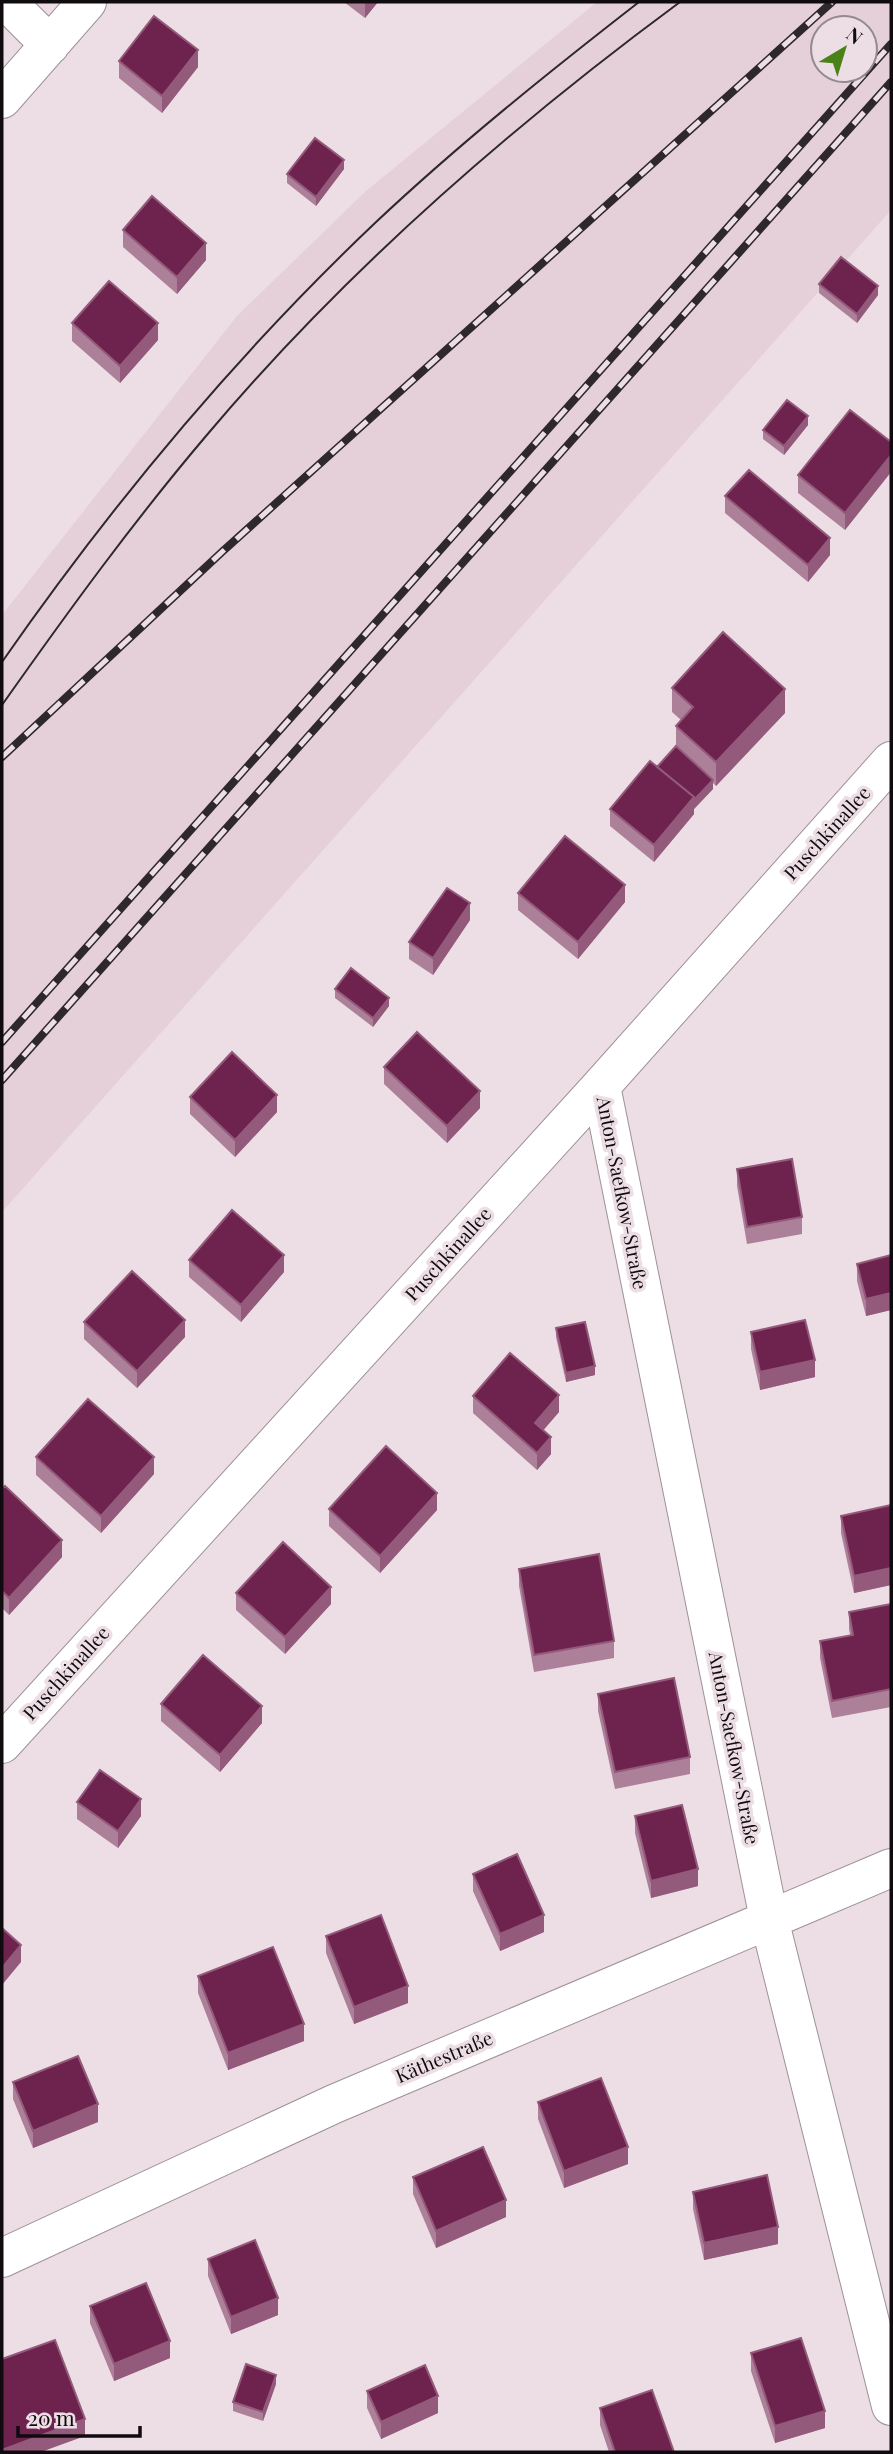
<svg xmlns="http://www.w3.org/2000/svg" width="893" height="2454" viewBox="0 0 893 2454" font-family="'Playfair Display',serif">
	<rect width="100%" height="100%" fill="#ecdee4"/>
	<path fill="#e5cfd9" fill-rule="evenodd" d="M597,2H891V210L2,1212V615L237,316L366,191ZM823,28H865V70H823Z"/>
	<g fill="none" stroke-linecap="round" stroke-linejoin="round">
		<defs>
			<path id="minor" d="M7,2L50,45
				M2,99L87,2
				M601,1086L769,1919L891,2406
				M2,1744L601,1086L891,761
				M2,2258L334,2104L891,1868"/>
		</defs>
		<use href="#minor" stroke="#9e9197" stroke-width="40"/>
		<use href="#minor" stroke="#fff" stroke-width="38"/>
		<path stroke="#2e282b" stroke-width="2" d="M2,662C112,504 235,356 375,223C459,144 549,72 639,2
			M2,705C67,613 133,522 206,436C344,272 508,129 680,2"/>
		<defs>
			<path id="rail" d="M2,757L223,551L832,2
				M2,1042L891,44
				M2,1080L891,82"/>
		</defs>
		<use href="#rail" stroke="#2e282b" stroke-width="8"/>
		<use href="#rail" stroke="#ecdee4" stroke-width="5" stroke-dasharray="16" stroke-linecap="butt"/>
	</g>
	<path fill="#ad8099" d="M344,2H378L365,18Z
		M119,61L198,67L162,113L119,78Z
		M344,169L316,206L287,183V174Z
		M123,230L206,260L177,294L123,247Z
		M819,284L878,295L857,323L819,293Z
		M72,323L158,340L120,383L72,341Z
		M808,425L784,455L763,439V430Z
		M891,442V472L845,530L798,493V475Z
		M725,496L830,555L808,582L725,513Z
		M672,688L785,713L716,786L713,783V789L694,809V814L654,862L610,826V809L657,767L676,746V726L681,720L672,712Z
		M518,893L625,902L578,959L518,910Z
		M470,920L433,975L409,959V942Z
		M335,989L389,1006L373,1027L335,998Z
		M384,1067L480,1108L447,1143L384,1084Z
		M190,1097L277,1112L235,1157L190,1114Z
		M737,1169L802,1217V1234L747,1244L737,1186Z
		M891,1255V1310L866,1316L857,1281V1264Z
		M189,1260L284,1272L241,1322L189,1277Z
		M84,1322L185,1337L137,1388L84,1339Z
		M556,1328L595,1375L566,1382L556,1337Z
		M751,1332L815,1377L760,1390L751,1349Z
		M473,1396L559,1412L543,1430L551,1454L537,1470L473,1413Z
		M36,1457L154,1474L101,1533L36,1475Z
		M2,1489L62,1557L9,1615L2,1608Z
		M891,1505V1585L854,1593L841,1533V1516Z
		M329,1509L437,1510L380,1573L329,1526Z
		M519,1569L614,1641V1658L534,1672L519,1586Z
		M236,1593L331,1604L285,1654L236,1610Z
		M891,1604V1707L832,1718L820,1658V1641L850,1635L849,1629V1612Z
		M598,1694L690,1757V1774L615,1789L598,1711Z
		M161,1704L262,1723L220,1772L161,1721Z
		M77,1802L141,1816L118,1848L77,1819Z
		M635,1816L698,1886L651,1898L635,1833Z
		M473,1874L544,1932L500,1951L473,1891Z
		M326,1936L408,2003L354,2024L326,1953Z
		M198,1976L304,2041L228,2070L198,1993Z
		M13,2082L98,2122L33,2148L13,2099Z
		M538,2102L628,2164L564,2188L538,2119Z
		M413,2177L506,2217L436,2248L413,2194Z
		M693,2192L778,2244L704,2260L693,2209Z
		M208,2259L278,2315L231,2334L208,2276Z
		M90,2306L170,2358L114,2381L90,2323Z
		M751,2353L825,2428L775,2443L751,2371Z
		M276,2384L263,2421L233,2411V2402Z
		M367,2391L438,2413L381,2439L367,2408Z
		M600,2408L674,2452H609L600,2425Z"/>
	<path fill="#945a7b" d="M365,2H378L365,18Z
		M198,50V67L162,113V96Z
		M344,160V169L316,206V197Z
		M206,243V260L177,294V277Z
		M878,286V295L857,323V314Z
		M158,323V340L120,383V366Z
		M808,416V425L784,455V446Z
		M891,455V472L845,530V513Z
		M830,538V555L808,582V565Z
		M785,689V713L716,786V762Z
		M713,780V789L694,809V814L654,862V845L694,797Z
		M625,885V902L578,959V942Z
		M470,903V920L433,975V958Z
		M389,998V1006L373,1027V1018Z
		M480,1091V1108L447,1143V1126Z
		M277,1095V1112L235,1157V1140Z
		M284,1255V1272L241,1322V1305Z
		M891,1293V1310L866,1316V1299Z
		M185,1320V1337L137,1388V1371Z
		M815,1360V1377L760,1390V1372Z
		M595,1366V1375L566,1382V1373Z
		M559,1395V1412L535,1440V1423Z
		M551,1437V1454L537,1470V1453Z
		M154,1457V1474L101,1533V1516Z
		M437,1493V1510L380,1573V1556Z
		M62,1540V1557L9,1615V1598Z
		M891,1568V1585L854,1593V1576Z
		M331,1587V1604L285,1654V1637Z
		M262,1706V1723L220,1772V1755Z
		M141,1799V1816L118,1848V1831Z
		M698,1869V1886L651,1898V1881Z
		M544,1915V1932L500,1951V1934Z
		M21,1945V1962L2,1985V1968Z
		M408,1986V2003L354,2024V2007Z
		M304,2024V2041L228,2070V2053Z
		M98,2104V2122L33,2148V2131Z
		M628,2147V2164L564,2188V2171Z
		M506,2200V2217L436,2248V2231Z
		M778,2227V2244L704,2260V2243Z
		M278,2298V2315L231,2334V2317Z
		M170,2341V2358L114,2381V2364Z
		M276,2375V2384L263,2421V2412Z
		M438,2396V2413L381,2439V2422Z
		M825,2411V2428L775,2443V2426Z
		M85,2419V2436L41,2452H2V2450Z"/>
	<path fill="#6e224e" stroke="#945a7b" stroke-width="2" d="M154,16L198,50L162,96L119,61Z
		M315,138L344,160L316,197L287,174Z
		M152,196L206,243L177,277L123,230Z
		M841,257L878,286L857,314L819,284Z
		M109,281L158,323L120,366L72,323Z
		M787,400L808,416L784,446L763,430Z
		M850,410L891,442V455L845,513L798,475Z
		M749,470L830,538L808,565L725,496Z
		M723,632L785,689L716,762L676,726L693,707L672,688Z
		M676,746L713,780L694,800V797L657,767Z
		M650,761L694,797L654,845L610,809Z
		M565,836L625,885L578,942L518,893Z
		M447,888L470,903L433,958L409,942Z
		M351,968L389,998L373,1018L335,989Z
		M417,1032L480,1091L447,1126L384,1067Z
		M232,1052L277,1095L235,1140L190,1097Z
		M792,1159L802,1217L747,1227L737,1169Z
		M232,1210L284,1255L241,1305L189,1260Z
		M891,1255V1293L866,1299L857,1264Z
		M132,1271L185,1320L137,1371L84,1322Z
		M805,1320L815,1360L760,1372L751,1332Z
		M585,1322L595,1366L566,1373L556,1328Z
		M510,1353L559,1395L535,1423L551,1437L537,1453L473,1396Z
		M88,1399L154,1457L101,1516L36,1457Z
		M386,1446L437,1493L380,1556L329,1509Z
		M5,1486L62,1540L9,1598L2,1591V1489Z
		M891,1505V1568L854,1576L841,1516Z
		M283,1542L331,1587L285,1637L236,1593Z
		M599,1554L614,1641L534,1655L519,1569Z
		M891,1604V1689L832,1701L820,1641L853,1635L849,1612Z
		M203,1655L262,1706L220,1755L161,1704Z
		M674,1678L690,1757L615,1772L598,1694Z
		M100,1770L141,1799L118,1831L77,1802Z
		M682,1805L698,1869L651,1881L635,1816Z
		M517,1854L544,1915L500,1934L473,1874Z
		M381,1915L408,1986L354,2007L326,1936Z
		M2,1928L21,1945L2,1968Z
		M273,1947L304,2024L228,2053L198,1976Z
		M78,2056L98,2104L33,2131L13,2082Z
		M601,2078L628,2147L564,2171L538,2102Z
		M483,2147L506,2200L436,2231L413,2177Z
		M767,2175L778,2227L704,2243L693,2192Z
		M255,2240L278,2298L231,2317L208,2259Z
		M146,2283L170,2341L114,2364L90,2306Z
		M801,2338L825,2411L775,2426L751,2353Z
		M55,2340L85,2419L2,2450V2359Z
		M246,2364L276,2375L263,2412L233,2402Z
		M425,2365L438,2396L381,2422L367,2391Z
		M652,2390L674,2452H615L600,2408Z"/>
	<g text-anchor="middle" stroke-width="7" stroke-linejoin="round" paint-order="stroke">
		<g font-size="19" fill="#100b0e" stroke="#ecdee4">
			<text transform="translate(827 833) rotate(-48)" y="7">Puschkinallee</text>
			<text transform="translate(622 1193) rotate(79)" y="7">Anton-Saefkow-Straße</text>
			<text transform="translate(448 1254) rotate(-48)" y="7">Puschkinallee</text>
			<text transform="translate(66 1673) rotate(-48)" y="7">Puschkinallee</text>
			<text transform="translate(734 1748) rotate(79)" y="7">Anton-Saefkow-Straße</text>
			<text transform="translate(444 2057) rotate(-23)" y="7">Käthestraße</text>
		</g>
	</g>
	<rect width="893" height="2454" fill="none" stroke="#100b0e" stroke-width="7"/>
	<g transform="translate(844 49) rotate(38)"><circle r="33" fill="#ecdee4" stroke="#948a8e" stroke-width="2"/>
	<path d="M0-5L12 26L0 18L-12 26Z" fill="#4a8119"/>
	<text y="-10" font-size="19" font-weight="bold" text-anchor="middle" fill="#100b0e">N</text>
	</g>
	<path d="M18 2426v10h122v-10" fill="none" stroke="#100b0e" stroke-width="3.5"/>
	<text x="28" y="2426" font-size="21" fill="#100b0e" stroke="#ecdee4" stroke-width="5" paint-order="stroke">20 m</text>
</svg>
